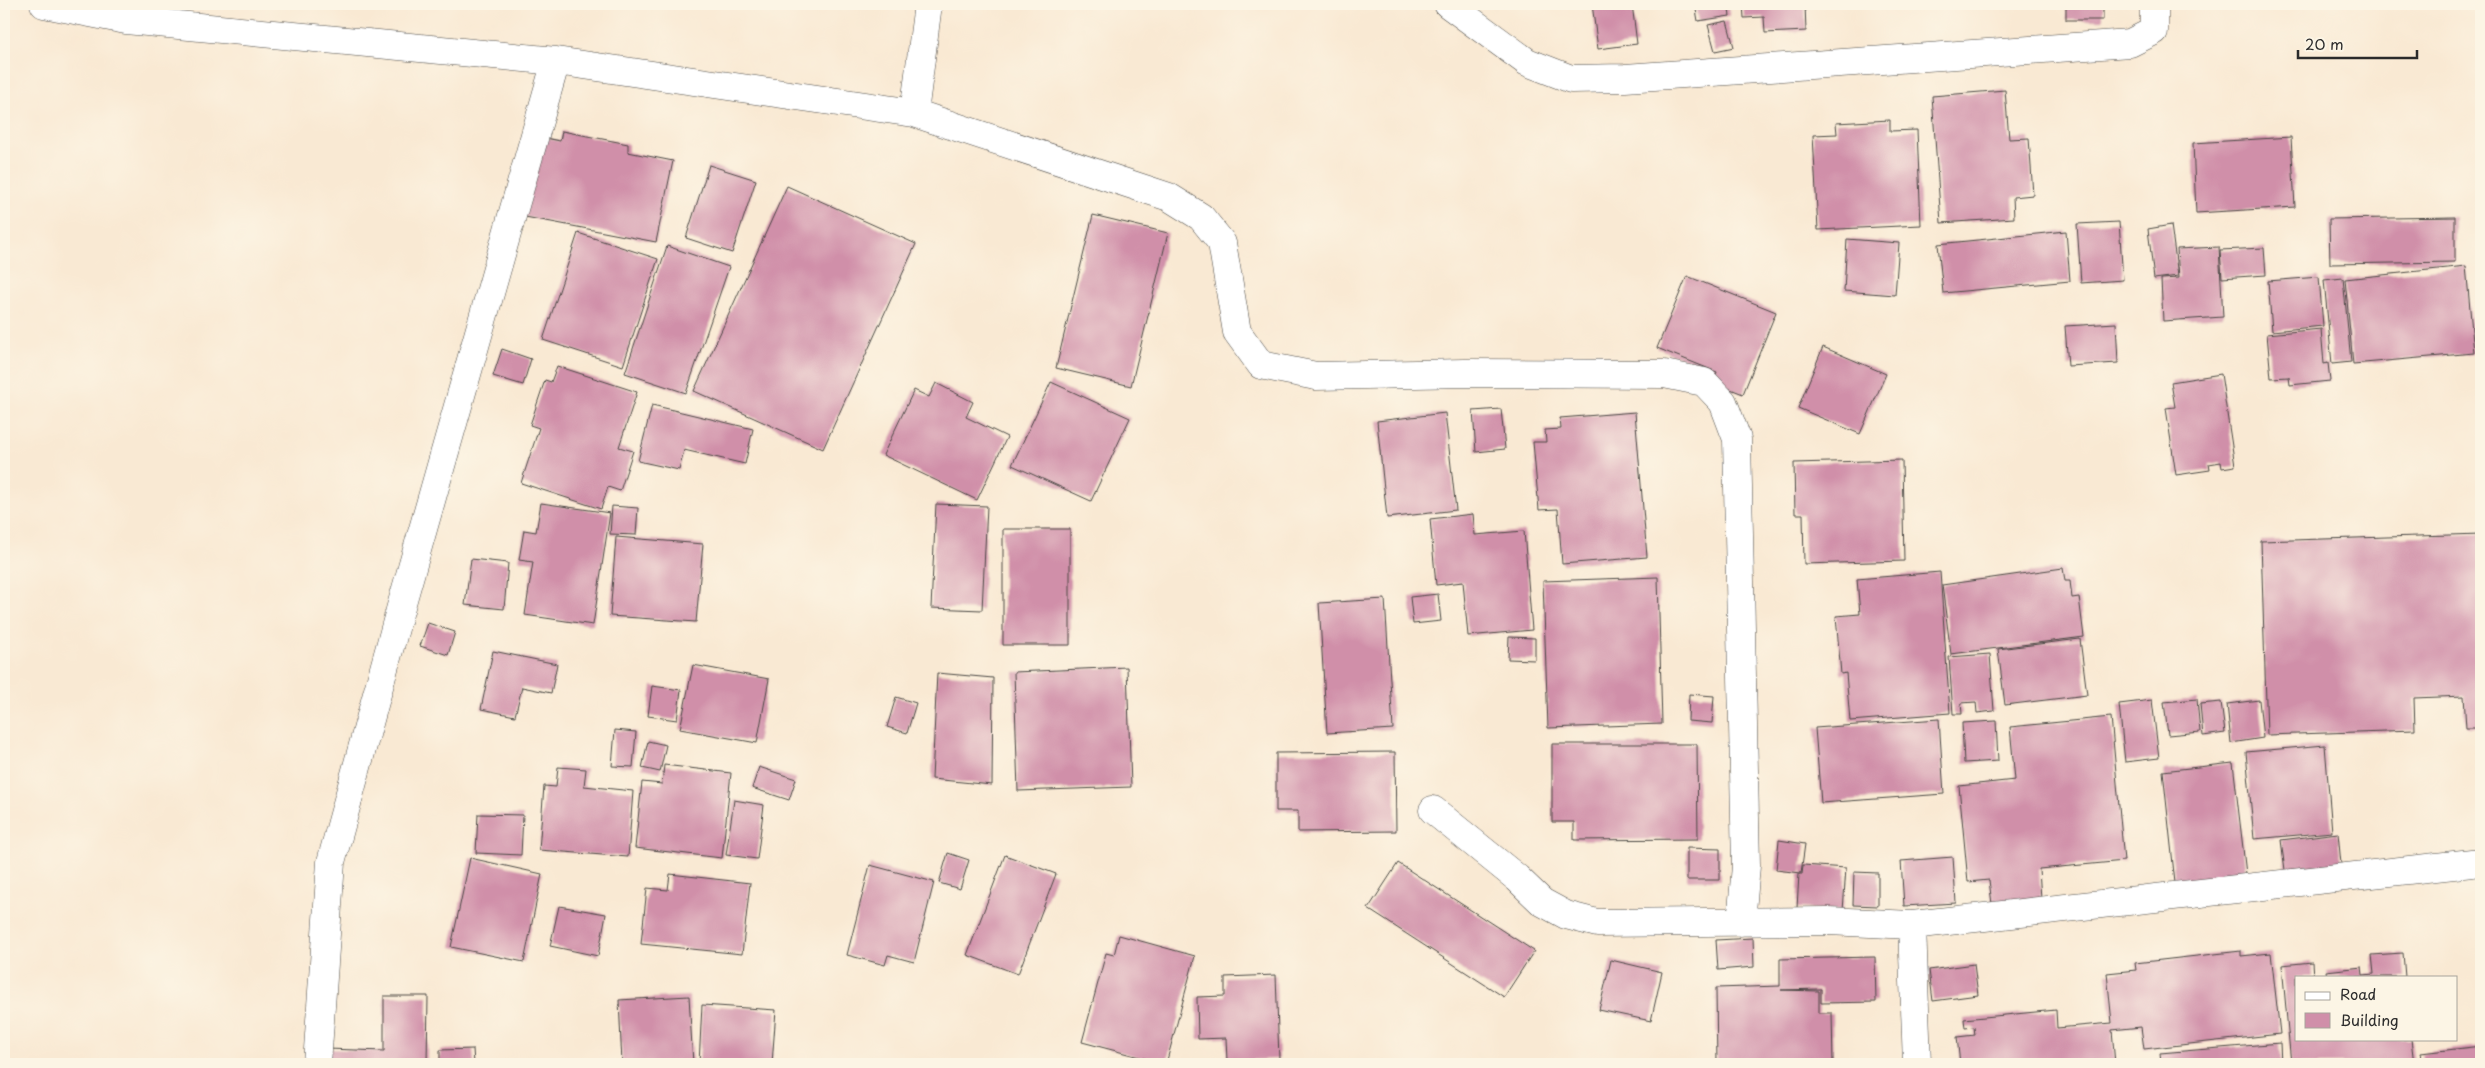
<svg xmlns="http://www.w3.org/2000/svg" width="2485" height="1068" viewBox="0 0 2485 1068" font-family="'Playpen Sans',sans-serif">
	<rect width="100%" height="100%" fill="#fcf5e5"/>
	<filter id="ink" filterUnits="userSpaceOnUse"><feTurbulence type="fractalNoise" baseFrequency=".02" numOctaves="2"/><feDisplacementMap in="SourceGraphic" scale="10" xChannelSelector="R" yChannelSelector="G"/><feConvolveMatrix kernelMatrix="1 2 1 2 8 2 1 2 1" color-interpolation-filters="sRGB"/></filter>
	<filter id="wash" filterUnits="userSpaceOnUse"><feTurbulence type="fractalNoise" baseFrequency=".0096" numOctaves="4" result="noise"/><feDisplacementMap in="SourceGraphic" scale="20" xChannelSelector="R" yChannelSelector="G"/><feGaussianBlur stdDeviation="1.12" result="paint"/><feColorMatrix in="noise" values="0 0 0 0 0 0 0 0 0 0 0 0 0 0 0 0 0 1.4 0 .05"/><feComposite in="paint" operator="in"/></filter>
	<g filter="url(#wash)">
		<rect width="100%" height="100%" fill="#f9e9d3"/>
		<g id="blocks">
			<path fill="#d08fa9" d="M1592,4H1632L1637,44L1598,49Z
				M1695,4H1728L1730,16L1698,21Z
				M1743,4H1805L1806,31L1765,33L1764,17L1744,18Z
				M2066,4H2103V20H2066Z
				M1727,21L1734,47L1715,51L1708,25Z
				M2005,90L2009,139L2029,138L2033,195L2013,197L2014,218L1941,223L1932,96Z
				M1890,120V131L1917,130L1921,225L1818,230L1813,135L1837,134L1836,123Z
				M562,131L628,144V152L673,161L656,242L520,216L536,136L560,141Z
				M2291,137L2295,207L2196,213L2193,143Z
				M709,165L756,180L732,253L686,238Z
				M787,186L916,244L823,449L694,391Z
				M1093,215L1168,233L1131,386L1056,368Z
				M2455,217V262L2330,264L2329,219Z
				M2119,222L2123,280L2081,283L2077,224Z
				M2171,225L2178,276L2154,279L2148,229Z
				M2066,231L2070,281L1943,293L1938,244Z
				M578,233L658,259L623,366L543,340Z
				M1847,239L1899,243L1895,295L1844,291Z
				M667,246L729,267L686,393L625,373Z
				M2219,247L2223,317L2163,321L2161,279L2179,278L2177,249Z
				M2264,248L2266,275L2222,278L2220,250Z
				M2466,266L2474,353L2353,364L2345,279Z
				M1687,276L1776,312L1743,394L1713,382L1717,372L1657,348Z
				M2319,277L2323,326L2272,331L2268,281Z
				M2343,278L2351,362L2332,364L2324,280Z
				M2116,323L2118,363L2068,366L2065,326Z
				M2321,329L2324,364L2328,363L2330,381L2290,385L2289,377L2271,378L2267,334Z
				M1823,347L1886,374L1860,434L1798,408Z
				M502,349L531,359L523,385L493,376Z
				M557,366L637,392L619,447L633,451L620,491L608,487L601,509L521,483L539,428L530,425L545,380L551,382Z
				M2221,374L2235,466L2222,468L2221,462L2209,464L2210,470L2176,475L2166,408L2175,407L2171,382Z
				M1051,382L1130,418L1091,501L1012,465Z
				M936,383L973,402L966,417L1007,437L977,500L883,455L914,390L929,397Z
				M652,405L753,429L745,464L684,450L679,470L638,461Z
				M1501,409L1505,449L1476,452L1473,411Z
				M1635,412L1647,557L1562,564L1558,509L1539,510L1533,442H1546L1545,430L1561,429L1560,418Z
				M1445,413L1456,510L1387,518L1377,421Z
				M1902,460L1904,561L1804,564L1803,514H1795L1794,463Z
				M541,503L610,513L593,625L525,615L533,562L519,560L524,530L536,532Z
				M936,504L987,506L982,610L931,608Z
				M612,506L638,508L636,535L610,534Z
				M1473,514L1475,535L1524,531L1532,630L1468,636L1463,582L1436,585L1430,519Z
				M1003,529H1070V645H1003Z
				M2481,534V728H2466L2464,696L2414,698L2415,730L2267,735L2261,541Z
				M616,537L703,544L696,622L610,616Z
				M471,559L508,563L504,609L465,605Z
				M2063,568L2065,581H2070L2072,598L2079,597L2084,637L1951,654L1942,585Z
				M1940,572L1950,713L1850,721L1846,673L1841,674L1836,616L1860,614L1857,579Z
				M1658,577L1662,724L1548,728L1543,581Z
				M1438,594L1441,621L1413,624L1410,597Z
				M1385,599L1393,729L1327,733L1319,603Z
				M428,623L455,632L448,655L420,646Z
				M1509,637L1535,638V660L1508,659Z
				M2080,639L2087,695L2005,705L1998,649Z
				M493,651L557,664L551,693L522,687L515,716L481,709Z
				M1990,654L1994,711L1977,713L1976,702L1961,703L1962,714H1953L1949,657Z
				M693,665L769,679L757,743L680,729Z
				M1127,667L1131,787L1018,791L1014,672Z
				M937,673L993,678L992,785L932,779Z
				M652,686L681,690L677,720L648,716Z
				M1689,694L1714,696L1712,723L1688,721Z
				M896,697L916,703L907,733L887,727Z
				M2197,699L2200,732L2168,735L2164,702Z
				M2152,700L2159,758L2125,762L2119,704Z
				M2259,700L2263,738L2231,743L2227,704Z
				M2221,702L2225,733L2203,736L2200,704Z
				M2111,717L2124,861L2039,869L2041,899L1992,904L1989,880L1968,882L1959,786L2015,780L2010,727Z
				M1939,719L1944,794L1821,803L1815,728Z
				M1996,721L1998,761L1964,763L1962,723Z
				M615,730L636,732L633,767L612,766Z
				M648,741L666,745L660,772L642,768Z
				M1552,744H1697L1698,839L1574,840V822H1552Z
				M2325,745L2332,832L2254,839L2246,752Z
				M1395,752L1396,831L1298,832V811H1276V753Z
				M2233,763L2246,874L2175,883L2163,771Z
				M664,765L731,773L722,858L635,848L642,782L662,784Z
				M558,767L586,769L584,786L633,791L628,857L539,850L544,786L556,787Z
				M759,767L796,779L789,800L752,788Z
				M734,800L764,805L757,859L726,855Z
				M478,814L523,815L521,855L476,853Z
				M2338,833L2341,864L2285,870L2281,840Z
				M1779,840L1805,844L1801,873L1776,870Z
				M1687,848L1720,849V880H1687Z
				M948,853L969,860L960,889L939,883Z
				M1005,855L1056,874L1018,974L967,955Z
				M1953,857L1956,903L1904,906L1901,861Z
				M470,858L542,874L524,962L451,947Z
				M1398,863L1534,951L1504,997L1368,909Z
				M870,865L934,882L914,962L888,955L885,965L847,955Z
				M1803,865L1846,868L1843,911L1797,908L1799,874H1802Z
				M1854,872L1878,873V906L1853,905Z
				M670,874L750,883L742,954L641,944L647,888L668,890Z
				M559,906L606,914L598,956L550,946Z
				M1119,935L1195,956L1166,1064L1082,1042L1106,953L1114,955Z
				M1753,938L1754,967L1718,970L1716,940Z
				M2241,951V956L2271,953L2280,1034L2144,1049L2141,1027L2112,1030L2115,1064H1960L1957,1037L1975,1035L1974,1027L1965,1028L1964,1019L2056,1010L2057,1028L2112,1023L2107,973L2136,970L2135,963Z
				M2403,953L2405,977H2327L2326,971L2362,967L2363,975L2374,974L2372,955Z
				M1875,957L1876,1002L1821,1003V989L1781,990L1819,991V1013H1832L1833,1064H1717L1716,988L1780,986V959Z
				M1611,960L1662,972L1651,1021L1599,1010Z
				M2312,962L2313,977H2296V1039H2411L2414,1064H2291L2282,965Z
				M1974,964L1978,995L1933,1001L1929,970Z
				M1276,975L1279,1059L1227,1061L1226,1038L1198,1039L1197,997L1225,996V977Z
				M384,996H428L427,1064H326L327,1049L384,1051Z
				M689,996L693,1064H622L619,1000Z
				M702,1005L776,1010L772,1064H699Z
				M2280,1043L2281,1064H2161L2160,1053Z
				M2481,1046V1064H2423L2421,1053Z
				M473,1049L474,1064H440V1050Z"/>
		</g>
	</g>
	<g filter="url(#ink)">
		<use href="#blocks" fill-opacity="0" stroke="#4a4844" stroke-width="1"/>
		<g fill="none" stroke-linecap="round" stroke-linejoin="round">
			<defs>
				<path id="street" d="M44,4L126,20L556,61L914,113L1169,197L1201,217L1222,243L1237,332L1261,365L1316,376L1465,373L1664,374L1704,382L1723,402L1737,439L1746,866L1741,922
					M1448,4L1527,62L1571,79L1625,78L2130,43L2154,31V4
					M914,113L928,4
					M1433,810L1517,878L1542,902L1566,915L1597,923L1828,921L1912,925L2481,862
					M1912,925L1917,1064
					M317,1064L331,862L400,610L556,61"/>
			</defs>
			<use href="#street" stroke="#4a4844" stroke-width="29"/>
			<use href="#street" stroke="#fff" stroke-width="28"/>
		</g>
	</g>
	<rect width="2485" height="1068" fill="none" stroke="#fcf5e5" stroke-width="20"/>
	<rect x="2295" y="976" width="162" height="65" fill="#fcf5e5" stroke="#a8a49b"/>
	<rect x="2305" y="992" width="25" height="8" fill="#ffffff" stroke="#a8a49b"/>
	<text x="2340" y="1000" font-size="15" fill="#2b2b2b">Road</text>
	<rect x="2305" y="1013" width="25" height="15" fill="#d08fa9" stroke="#a8a49b"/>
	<text x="2340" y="1026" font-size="15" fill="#2b2b2b">Building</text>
	<path d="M2298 50v8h119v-8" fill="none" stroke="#2b2b2b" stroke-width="2.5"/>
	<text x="2305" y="50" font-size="15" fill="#2b2b2b" stroke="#fcf5e5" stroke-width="4" paint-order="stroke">20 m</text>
</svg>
